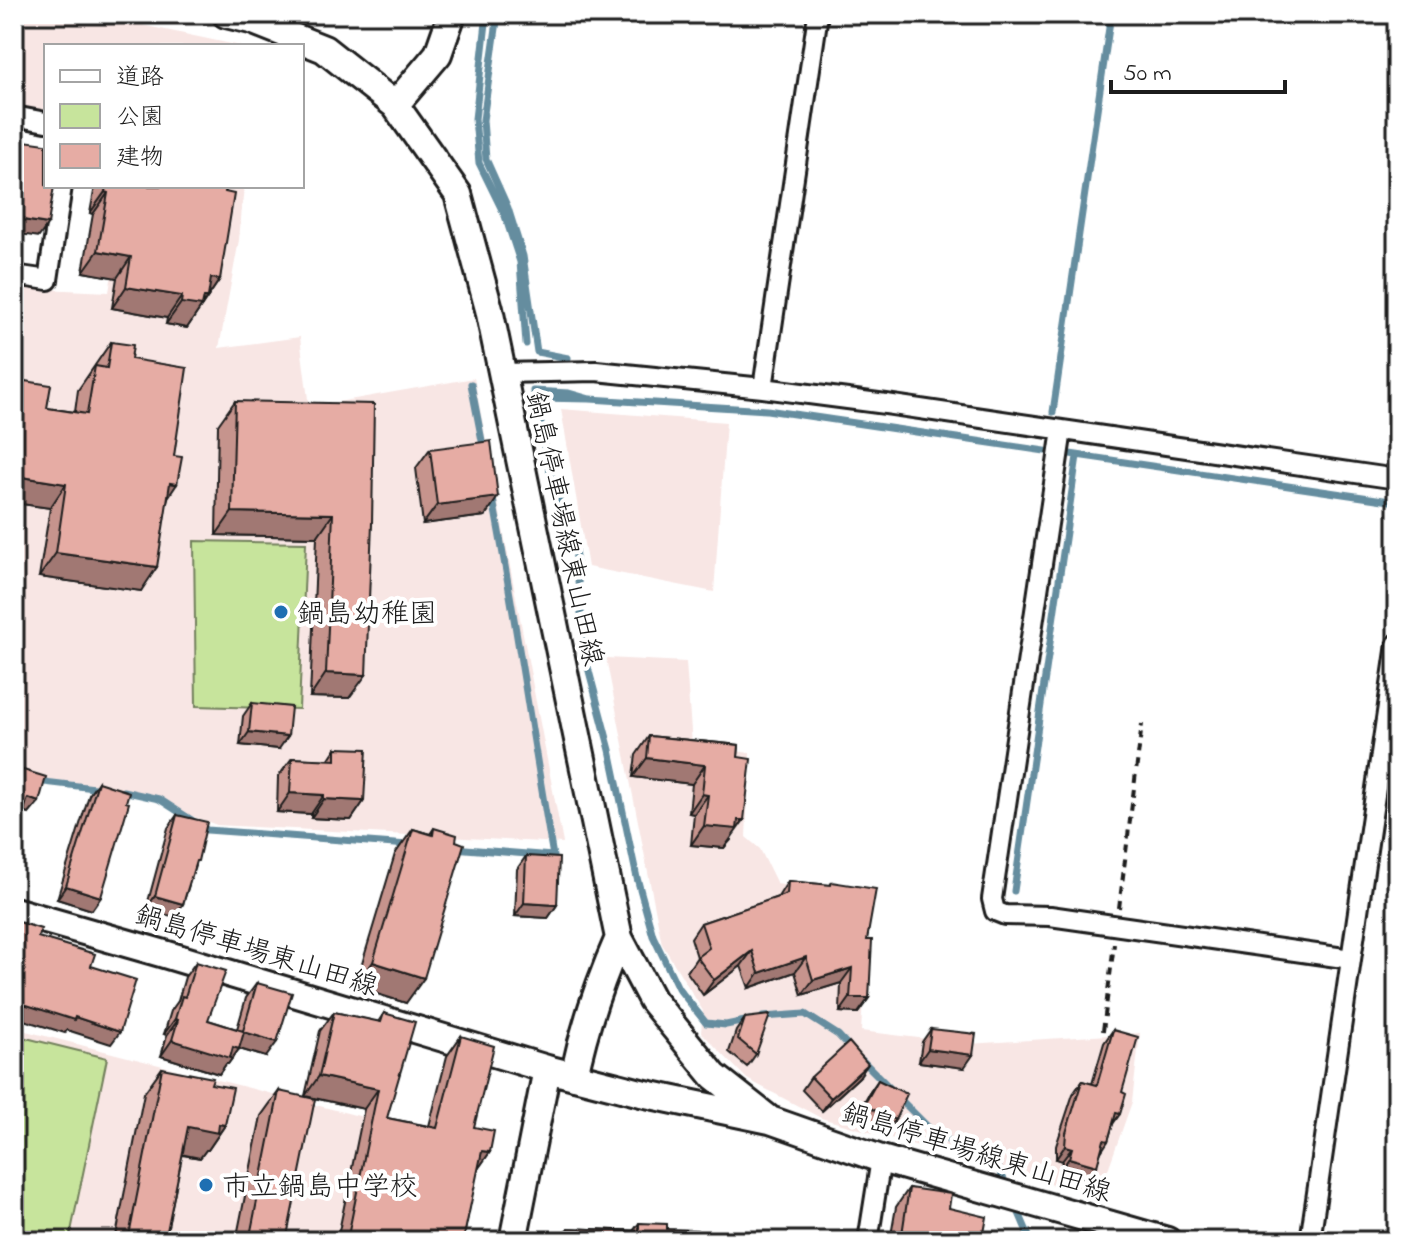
<svg xmlns="http://www.w3.org/2000/svg" width="1411" height="1255" viewBox="0 0 1411 1255" font-family="'Indie Flower','Klee One',sans-serif">
	<rect width="100%" height="100%" fill="#fff"/>
	<filter id="ink" filterUnits="userSpaceOnUse"><feTurbulence type="fractalNoise" baseFrequency=".0125" numOctaves="2"/><feDisplacementMap in="SourceGraphic" scale="16" xChannelSelector="R" yChannelSelector="G"/><feConvolveMatrix kernelMatrix="1 2 1 2 8 2 1 2 1" color-interpolation-filters="sRGB"/></filter>
	<g filter="url(#ink)">
		<path fill="#f8e6e4" d="M14,14H90L241,46H46V112L14,106Z
			M127,186H244L239,240L219,348L300,337L309,407L474,378L563,843L217,825L175,810L159,799L134,792L44,783L14,777V320L21,288L109,292Z
			M561,409L726,422L714,592L588,567Z
			M606,658L686,662L692,745L750,753L746,837L760,849L777,884L869,900L861,1031L968,1044L1140,1033L1132,1102L1100,1192L1095,1197L821,1118L747,1079L701,1032L703,1011L662,944Z
			M14,1028L410,1129L388,1241H14Z"/>
		<path fill="#c7e49c" stroke="#72805c" stroke-width="2" d="M194,541L306,543L299,709L196,706Z
			M14,1035L107,1058L69,1241H14Z"/>
		<g fill="none" stroke-linecap="round" stroke-linejoin="round">
			<path stroke="#658d9f" stroke-width="7" d="M487,14L475,119L479,163L505,216L520,262L526,344
				M498,14L483,120L486,159L508,208L523,256L537,352L568,358
				M471,384L484,451
				M533,391L569,393L590,399L767,410L1045,451
				M590,399L537,398L546,459L575,548L585,656L610,750L637,878L653,936L678,988L706,1023L726,1025L750,1020
				M1053,412L1111,14
				M1070,454L1397,502
				M36,781L103,789
				M123,791L159,799L207,830L408,845
				M453,848L553,856C532,736 515,614 492,494
				M1014,891L1077,456
				M763,1017L805,1014L838,1035L853,1051
				M862,1060L890,1088
				M898,1097L930,1129L956,1145L995,1161L1008,1188
				M1016,1206L1031,1241"/>
			<defs>
				<path id="street" d="M14,116L46,122
					M14,275L48,280L62,186
					M502,373L596,371L763,388L886,404L1397,479
					M763,388L818,14
					M1062,430L992,899L995,911L1005,915L1050,916L1351,959
					M868,1241L881,1159
					M1310,1241L1397,644"/>
				<path id="secondary" d="M226,14L251,20L324,49L395,105L458,194L489,309L619,938L652,1000L714,1076L770,1120
					M395,105L438,54L452,14
					M14,911L161,953L547,1069L641,1093L770,1120L881,1159L1167,1241
					M574,1076C584,1028 599,983 619,938
					M513,1241L547,1069"/>
			</defs>
			<use href="#street" stroke="#1c1c1c" stroke-width="24"/>
			<use href="#secondary" stroke="#1c1c1c" stroke-width="32"/>
			<path stroke="#1c1c1c" stroke-width="4" stroke-dasharray="8 6" stroke-linecap="butt" d="M1119,908L1142,724
				M1103,1031L1114,944"/>
			<use href="#street" stroke="#fff" stroke-width="18"/>
			<use href="#secondary" stroke="#fff" stroke-width="26"/>
		</g>
		<path fill="#c6948d" stroke="#1c1c1c" stroke-width="2" d="M95,186H226L220,279L187,328L166,324L167,318L112,308L117,278L83,272L93,214L90,213Z
			M111,342L131,359L168,498L141,591L39,577L50,508L14,503V386L18,380L47,408L75,412L78,390Z
			M235,401L372,523L349,698L310,697L317,537L216,535L218,425Z
			M430,449L485,516L423,524L416,468Z
			M252,703L279,749L240,745L243,716Z
			M649,736L739,745L731,840L724,848L691,845L694,814L689,813L692,784L633,777L636,755Z
			M336,748L364,801L351,820L311,818V814L277,812L278,777L292,758L328,760Z
			M98,782L92,910L57,899L89,795Z
			M177,815L195,866L183,904L174,917L146,909L168,828Z
			M434,828L406,1003L355,987L395,854L413,829L430,834Z
			M526,856L557,905L548,918L515,916L517,869Z
			M788,881L830,885L832,882L867,940L869,998L858,1013L840,1012L841,983L802,995L795,972L749,988L741,966L703,995L687,972L697,957L691,938L701,923L778,897Z
			M196,962L208,1020L237,1029L246,998L257,983L266,1057L239,1049L228,1064H226L219,1074L161,1056L167,1035L164,1034L171,1011L178,1001L185,977Z
			M334,1012L378,1022L384,1013L387,1118L429,1126L447,1056L461,1036L474,1127L490,1152L477,1170L463,1241H337L364,1109L305,1096L320,1031Z
			M745,1018L756,1054L747,1067L729,1052L736,1031Z
			M931,1029L964,1068L919,1062L922,1042Z
			M1113,1030L1122,1092L1120,1114L1113,1124L1108,1141L1101,1152L1088,1179L1060,1171L1062,1161L1056,1159V1146L1073,1094L1082,1081L1092,1084L1104,1043Z
			M162,1068L211,1084L225,1125L208,1150H206L200,1158L182,1155L165,1241H115L144,1093Z
			M811,1077H859L822,1111L802,1090Z
			M878,1080L895,1120L886,1133L855,1118L869,1093Z
			M279,1091L286,1241H236L261,1116Z
			M909,1188L949,1208L984,1233L1018,1241H890L896,1207Z
			M639,1223L667,1229L697,1241H559L568,1228L633,1231Z"/>
		<path fill="#a17873" stroke="#1c1c1c" stroke-width="2" d="M105,192L108,193L93,214L90,213Z
			M14,216L24,218L14,231Z
			M23,220L48,224L39,237L14,233Z
			M98,251L131,257L117,278L83,272Z
			M211,278L220,279L187,328L166,324L181,303Z
			M126,287L182,296L167,318L112,308Z
			M22,477L66,484L50,508L14,503V488Z
			M170,483L177,484L161,508Z
			M498,497L485,516L423,524L437,505Z
			M232,512L333,514L317,537L216,535Z
			M56,553L157,567L141,591L39,577Z
			M326,673L366,675L349,698L310,697Z
			M249,732L288,736L279,749L240,745Z
			M647,758L705,765L692,784L633,777Z
			M290,793L324,795L311,814L277,812Z
			M702,794L708,795L694,814L689,813Z
			M28,798L39,802L29,814L19,811Z
			M324,799L364,801L351,820L311,818Z
			M738,820H744L724,848L691,845L704,826Z
			M66,886L101,897L92,910L57,899Z
			M155,896L183,904L174,917L146,909Z
			M524,903L557,905L548,918L515,916Z
			M752,951L741,966L703,995L714,980Z
			M806,957L795,972L749,988L759,973Z
			M373,962L424,978L406,1003L355,987Z
			M852,968L841,983L802,995L813,980Z
			M850,998H869L858,1013L840,1012Z
			M14,1001L75,1017L120,1032L111,1044L67,1030L65,1033L14,1017Z
			M175,1019L178,1020L167,1035L164,1034Z
			M244,1032L277,1042L266,1057L233,1047Z
			M172,1040L233,1047L239,1049L228,1064H226L219,1074L161,1056Z
			M928,1049L973,1055L964,1068L919,1062Z
			M868,1064L859,1077L822,1111L831,1098Z
			M319,1076L378,1089L364,1109L305,1096Z
			M219,1124L225,1125L208,1150H206L200,1158L170,1152L188,1127Z
			M1065,1146L1072,1148L1062,1161L1056,1159Z
			M482,1151L490,1152L476,1172Z
			M1069,1158L1097,1166L1088,1179L1060,1171Z"/>
		<path fill="#e6aca4" stroke="#1c1c1c" stroke-width="2" d="M14,122L20,123L17,140L46,144V186H54L48,224L23,220L24,218L14,216Z
			M106,186H226L225,192L234,194L220,279L211,278L208,297H204L202,306L181,303L182,296L126,287L131,257L98,251L108,193L105,192Z
			M14,277H17L14,295Z
			M111,342L133,345L131,359L187,368L174,456L182,457L177,484L170,483L157,567L56,553L66,484L22,477L19,493L14,492V406L18,380L51,385L47,408L87,414L95,366L107,368Z
			M235,401L374,404L372,523L366,675L326,673L333,514L232,512Z
			M491,441L498,497L437,505L430,449Z
			M252,703L291,707L288,736L249,732Z
			M649,736L739,745L738,757L751,759L744,820H738L737,829L704,826L708,795L702,794L705,765L647,758Z
			M336,748L367,749L364,801L324,799V795L290,793L292,758L336,760Z
			M20,769L46,777L39,802L28,798L14,842V772L19,774Z
			M98,782L129,792L126,802L129,803L101,897L66,886Z
			M177,815L207,822L198,861H196L183,904L155,896Z
			M434,828L457,835L456,841L464,844L424,978L373,962L413,829L433,835Z
			M14,853L21,855L15,874H14Z
			M526,856L559,858L557,905L524,903Z
			M788,881L831,885L832,882L876,889L867,940H872L869,998H850L852,968L813,980L806,957L759,973L752,951L714,980L697,957L709,948L701,923L787,894Z
			M17,913L16,921L41,929L38,937L95,954L91,966L136,980L120,1032L75,1017L74,1020L14,1001V914Z
			M196,962L226,971L208,1020L243,1031L257,983L292,993L277,1042L244,1032L239,1049L233,1047L230,1058L172,1040L178,1020L175,1019L182,996L185,997Z
			M334,1012L381,1022L384,1013L415,1022L387,1118L437,1128L461,1036L494,1046L474,1127L494,1131L490,1152L482,1151L463,1241H347L378,1089L319,1076Z
			M770,1015L756,1054L738,1039L745,1018Z
			M931,1029L976,1034L973,1055L928,1049Z
			M1113,1030L1138,1037L1122,1092L1126,1094L1120,1114L1116,1113L1108,1141L1104,1140L1097,1166L1069,1158L1072,1148L1065,1146L1066,1133L1082,1081L1097,1085Z
			M849,1042L868,1064L831,1098L811,1077Z
			M162,1068L213,1078L211,1084L233,1088L225,1125L219,1124L218,1133L188,1127L165,1241H128Z
			M878,1080L907,1094L895,1120L864,1105Z
			M279,1091L315,1099L286,1241H249Z
			M909,1188L951,1194L949,1208L987,1217L984,1233L1018,1241H901Z
			M639,1223L667,1224V1229L697,1230V1241H567L568,1228L639,1231Z"/>
	</g>
	<g fill="#1f6fb2" stroke="#fff" stroke-width="3">
		<circle cx="281" cy="612" r="8"/>
		<circle cx="206" cy="1185" r="8"/>
	</g>
	<g text-anchor="middle" stroke-width="8" stroke-linejoin="round" paint-order="stroke">
		<g font-size="28" fill="#1c1c1c" stroke="#fff">
			<text transform="translate(566 528) rotate(78)" y="10">鍋島停車場線東山田線</text>
			<text transform="translate(257 949) rotate(17)" y="10">鍋島停車場東山田線</text>
			<text transform="translate(977 1151) rotate(17)" y="10">鍋島停車場線東山田線</text>
		</g>
		<g font-size="28" fill="#1c1c1c" stroke="#fff" text-anchor="start">
			<text x="297" y="622">鍋島幼稚園</text>
			<text x="222" y="1195">市立鍋島中学校</text>
		</g>
	</g>
	<rect width="1411" height="1255" fill="none" stroke="#fff" stroke-width="48"/>
	<rect x="24" y="24" width="1363" height="1207" fill="none" stroke="#1c1c1c" stroke-width="3" filter="url(#ink)"/>
	<rect x="44" y="44" width="260" height="144" fill="#ffffff" stroke="#a4a4a4" stroke-width="2"/>
	<rect x="60" y="70" width="40" height="12" fill="#ffffff" stroke="#a4a4a4" stroke-width="2"/>
	<text x="116" y="84" font-size="24" fill="#1c1c1c">道路</text>
	<rect x="60" y="104" width="40" height="24" fill="#c7e49c" stroke="#a4a4a4" stroke-width="2"/>
	<text x="116" y="124" font-size="24" fill="#1c1c1c">公園</text>
	<rect x="60" y="144" width="40" height="24" fill="#e6aca4" stroke="#a4a4a4" stroke-width="2"/>
	<text x="116" y="164" font-size="24" fill="#1c1c1c">建物</text>
	<path d="M1111 80v12h174v-12" fill="none" stroke="#1c1c1c" stroke-width="4"/>
	<text x="1123" y="80" font-size="24" fill="#1c1c1c" stroke="#ffffff" stroke-width="6" paint-order="stroke">50 m</text>
</svg>
